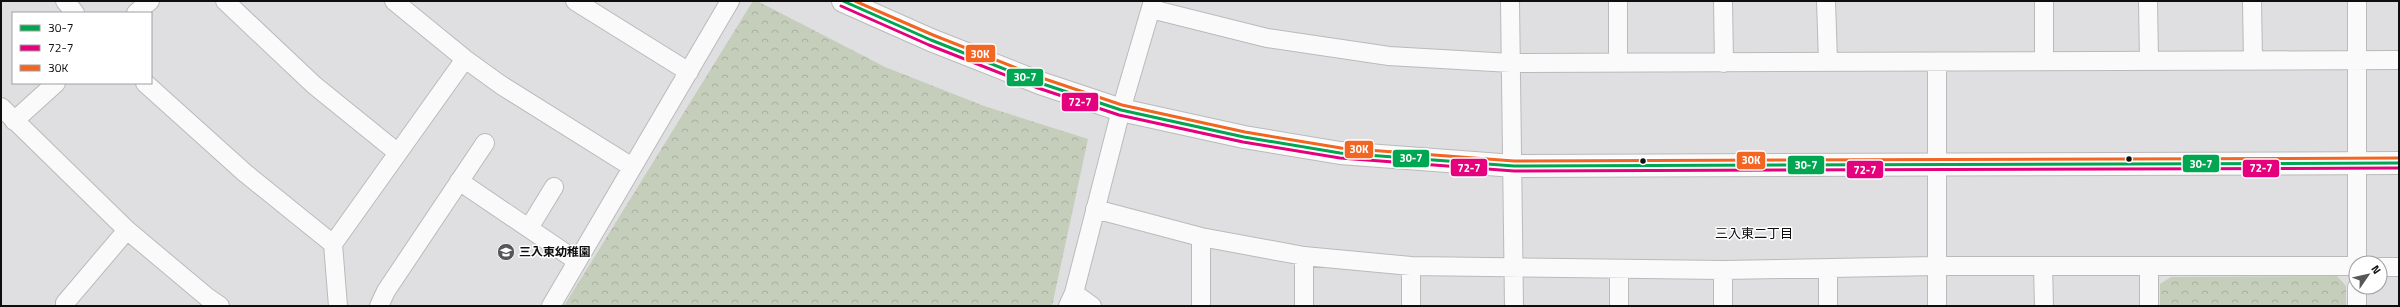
<svg xmlns="http://www.w3.org/2000/svg" width="2400" height="307" viewBox="0 0 2400 307" font-family="'Titillium Web','Noto Sans JP',sans-serif">
	<defs>
		<pattern id="forest-crowns" width="20" height="18" patternUnits="userSpaceOnUse"><rect width="20" height="18" fill="#c5cdbb"/><path d="M2 6a3 3 0 1 1 6 0M12 15a3 3 0 1 1 6 0" fill="none" stroke="#a8afa0"/></pattern>
	</defs>
	<rect width="100%" height="100%" fill="#dfdfe1"/>
	<path fill="url(#forest-crowns)" d="M753,1H757L885,67L984,106L1088,139L1052,306H564Z
		M2337,276L2346,286V306H2160V284L2171,277Z"/>
	<g fill="none" stroke-linecap="round" stroke-linejoin="round">
		<defs>
			<path id="street" d="M65,1L75,13
				M225,1L314,85L398,153
				M394,1L465,59L501,85L632,167
				M575,1L689,72
				M1510,1L1514,306
				M1618,1V61
				M1723,1L1724,63
				M1826,1L1828,61
				M2148,1L2149,61
				M2252,1L2253,60
				M1151,9L1267,38L1389,56L1511,63L2399,60
				M136,13L150,1
				M2044,61V1
				M1937,62V306
				M145,83L245,173L333,244
				M1,107L127,230L207,297L220,306
				M14,121L56,83
				M459,181L577,261
				M1095,209L1201,237L1304,256L1411,266L1723,270L1937,266H2356
				M529,228L554,187
				M1304,256V306
				M2357,263V1
				M2043,266L2044,306
				M2149,266V306
				M2380,267H2399
				M1619,270V306
				M2357,287V306
				M1074,293L1092,306
				M66,306L65,303L127,230
				M338,306L333,244L465,59
				M379,306L386,291L485,143
				M551,306L730,1
				M1068,306L1074,293L1121,110L1153,1
				M1201,306V237
				M1411,306V266
				M1723,306V270
				M1828,306V269"/>
			<path id="secondary" d="M843,1L931,40L1040,83L1121,110L1244,137L1340,153L1514,166L2399,163"/>
		</defs>
		<use href="#street" stroke="#bababc" stroke-width="20"/>
		<use href="#secondary" stroke="#bababc" stroke-width="24"/>
		<use href="#street" stroke="#fafafa" stroke-width="18"/>
		<use href="#secondary" stroke="#fafafa" stroke-width="22"/>
		<defs>
			<path id="bus-1" d="M843,1L931,40L1040,83L1121,110L1244,137L1340,153L1514,166L2399,163"/>
			<path id="bus-2" d="M841,6L929,45L1038,88L1119,115L1243,142L1340,158L1514,171L2399,168"/>
			<path id="bus-3" d="M855,1L933,35L1042,78L1122,105L1245,132L1341,148L1514,161L2399,158"/>
		</defs>
		<use href="#bus-1" stroke="#fff" stroke-width="6"/>
		<use href="#bus-2" stroke="#fff" stroke-width="6"/>
		<use href="#bus-3" stroke="#fff" stroke-width="6"/>
		<use href="#bus-1" stroke="#00a651" stroke-width="3"/>
		<use href="#bus-2" stroke="#e5007d" stroke-width="3"/>
		<use href="#bus-3" stroke="#f26522" stroke-width="3"/>
	</g>
	<defs>
		<symbol id="school-disc" viewBox="-11 -11 22 22"><circle r="9.5" fill="#575758" stroke="#fff"/><path d="M0-5L7-2L0 1L-7-2ZM-4 1L0 2.5L4 1V4Q0 6-4 4Z" fill="#fff"/></symbol>
	</defs>
	<g fill-rule="evenodd">
		<use href="#school-disc" x="496" y="242" width="20" height="20"/>
	</g>
	<g fill="#0e0e0f" stroke="#fff" stroke-width="1.5">
		<circle cx="2129" cy="159" r="3.5"/>
		<circle cx="1643" cy="161" r="3.5"/>
	</g>
	<g text-anchor="middle" stroke-width="3" stroke-linejoin="round" paint-order="stroke">
		<g font-size="12" font-weight="bold" fill="#0e0e0f" stroke="#fff" text-anchor="start">
			<text x="519" y="256">三入東幼稚園</text>
		</g>
		<g font-size="13" fill="#0e0e0f" stroke="#fff">
			<text x="1754" y="238">三入東二丁目</text>
		</g>
	</g>
	<g stroke="#fff" stroke-width="1.5">
		<rect x="965" y="44" width="31" height="19" rx="4" fill="#f26522"/>
		<rect x="1006" y="68" width="38" height="19" rx="4" fill="#00a651"/>
		<rect x="1061" y="92" width="38" height="20" rx="4" fill="#e5007d"/>
		<rect x="1344" y="140" width="30" height="19" rx="4" fill="#f26522"/>
		<rect x="1392" y="149" width="38" height="19" rx="4" fill="#00a651"/>
		<rect x="1736" y="151" width="30" height="19" rx="4" fill="#f26522"/>
		<rect x="2182" y="154" width="38" height="19" rx="4" fill="#00a651"/>
		<rect x="1787" y="155" width="38" height="20" rx="4" fill="#00a651"/>
		<rect x="1450" y="158" width="38" height="19" rx="4" fill="#e5007d"/>
		<rect x="2242" y="159" width="38" height="19" rx="4" fill="#e5007d"/>
		<rect x="1846" y="160" width="38" height="19" rx="4" fill="#e5007d"/>
	</g>
	<g font-size="11" text-anchor="middle" font-weight="bold" fill="#fff">
		<text x="980" y="58">30K</text>
		<text x="1025" y="81">30-7</text>
		<text x="1080" y="106">72-7</text>
		<text x="1359" y="153">30K</text>
		<text x="1411" y="162">30-7</text>
		<text x="1751" y="164">30K</text>
		<text x="2201" y="168">30-7</text>
		<text x="1806" y="169">30-7</text>
		<text x="1469" y="172">72-7</text>
		<text x="2261" y="172">72-7</text>
		<text x="1865" y="174">72-7</text>
	</g>
	<rect width="2400" height="307" fill="none" stroke="#0e0e0f" stroke-width="4"/>
	<rect x="12" y="12" width="140" height="72" fill="#ffffff" stroke="#9f9f9f"/>
	<rect x="20" y="25" width="20" height="6" fill="#00a651" stroke="#9f9f9f"/>
	<text x="48" y="32" font-size="12" fill="#0e0e0f">30-7</text>
	<rect x="20" y="45" width="20" height="6" fill="#e5007d" stroke="#9f9f9f"/>
	<text x="48" y="52" font-size="12" fill="#0e0e0f">72-7</text>
	<rect x="20" y="65" width="20" height="6" fill="#f26522" stroke="#9f9f9f"/>
	<text x="48" y="72" font-size="12" fill="#0e0e0f">30K</text>
	<g transform="translate(2368 275) rotate(56)"><circle r="19" fill="#ffffff" stroke="#9f9f9f"/>
	<path d="M0-3L7 15L0 10L-7 15Z" fill="#575758"/>
	<text y="-6" font-size="11" font-weight="bold" text-anchor="middle" fill="#0e0e0f">N</text>
	</g>
</svg>
